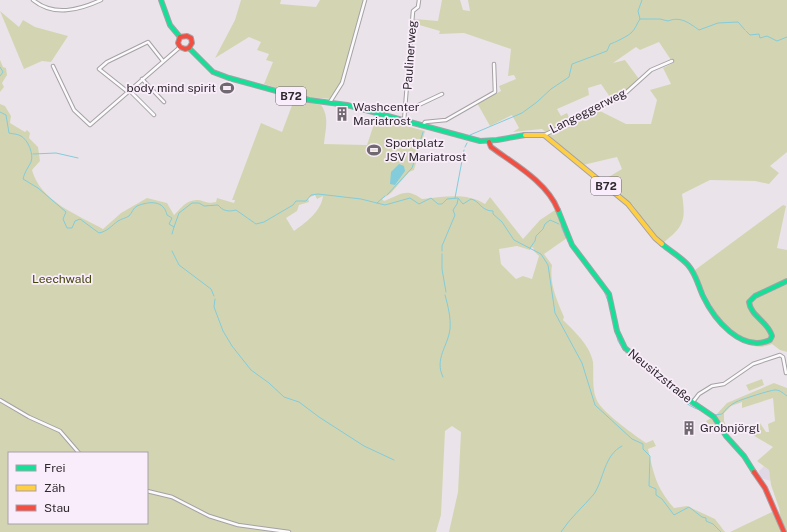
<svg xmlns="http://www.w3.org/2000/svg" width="787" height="532" viewBox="0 0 787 532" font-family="'Public Sans',sans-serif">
	<rect width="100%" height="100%" fill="#eae4ea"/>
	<path fill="#e1d8e6" d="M764,466L769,470L771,481L760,478L759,471Z"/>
	<path fill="#d3d5b2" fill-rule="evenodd" d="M241,0H281L280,4L316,7L320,0H367L341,89L333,99L306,97L264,84L273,62L266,60L269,54L257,50L261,42L249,37L215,58L235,20Z
		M442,0H460L463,10L470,11L468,0H787V152L770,166L779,173L769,184L755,181L710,180L682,194C686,221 684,226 663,243L651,231L633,205L602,181L622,169L617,157L583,165L542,129L513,132L519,128L512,115L490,126L477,103L501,91L499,86L516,79L514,75L508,76L511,49L464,33L439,34L440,31L416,24L415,19L438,21ZM659,42L673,63L663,68L671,84L650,90L657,100L651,124H626L596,109L572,123L567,113L561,116L557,109L589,95L588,88L601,84L612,100L627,91L639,79L625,60L613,63L636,47L640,50Z
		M0,11L19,27L23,20L35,27L68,36L51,62L42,61L24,69Z
		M0,60L3,67L6,68L7,75L2,83L4,87L0,92Z
		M294,100L321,105C330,117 325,131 324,144L367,145L376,118L425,131L414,170L409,172L391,193L382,199L384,201C401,195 405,187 422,199C442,197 467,192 485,204L490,197L523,239L540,220L555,210L567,238L544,254L552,265C549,283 557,301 564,317L563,320C574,331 590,345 593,362C594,375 591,392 599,404C609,417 633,434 646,443L653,440L656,446L648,449C654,475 656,487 674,508L687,506L715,519L725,532H449L458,492L461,432L452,426L445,431L441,515L436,532H0V104L5,106L11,116L10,123L25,132L27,130L30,133L29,138L38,147L40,161L32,170C40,201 78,215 103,229L121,213L147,198L167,203L174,215C181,208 187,199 198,200C206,201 205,204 216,202L217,198L234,203L235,200H232L261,123L282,132ZM315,195L317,199L323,196C321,212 305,223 294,231L286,218L297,211L299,205L309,202L308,198ZM517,246L530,250L532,247L534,249L533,250L539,256L532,279L523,276L516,279L501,264L499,249ZM9,453H147V523H9Z
		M783,205L786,206L777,248L787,250V352L780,350L772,344C754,352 739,341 724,330L727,326C711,310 704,290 695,270Z
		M762,379L764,385L749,391L746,385Z
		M774,383L787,388V532H730L772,512L781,521L779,508L771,485L769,470L757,461L773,447L746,431L760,423L766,432H769L768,424L775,421L773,398L742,408V402L731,406L724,413V421L727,428L725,431L722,428L714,432L706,421L715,416L727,403Z"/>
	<path fill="#82ccdb" d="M399,164L404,166L405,171L395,185L390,184L391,172Z"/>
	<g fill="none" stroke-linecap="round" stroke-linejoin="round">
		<path stroke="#82ccdb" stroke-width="1" d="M640,19H660L668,21C681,16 689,23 699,30L718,23L738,22L745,30
			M746,31L750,35L759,34L760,38L767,36L777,41L787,37
			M0,67L3,72L0,76
			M0,112L6,115L9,133C13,134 18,134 21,136C28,140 34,154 31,162C28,168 25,171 23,179L38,188L66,212L63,219L67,228H72L75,221L80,219L99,233C108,231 111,226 118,221C121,219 126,218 129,216C132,213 133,208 137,206C149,201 164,200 167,215L172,218L169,224L174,227L179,213L192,203H199L204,206L218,205C223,211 228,212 236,210L256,224L264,222L293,205L296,201H306L311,195L318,194L361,199L385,205L410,198L419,204L431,198L438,204H442L447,199L458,198L463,204L471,199C480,201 481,211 493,211V214L502,222L514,240L541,254L548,265L555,313L582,363L595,405L632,439L643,444V449L650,456L649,486L656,489V495L662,499L674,515L689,507L702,517L706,518V521L713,524L721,532
			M470,135L522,113L537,102L551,89L569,77L572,64L607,51L610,44C614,43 628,36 631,33C635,30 637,23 640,19L638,11L642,0
			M465,147L467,143
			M33,154L56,153L78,158
			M387,195L412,168L423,132
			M455,198L464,150
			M377,203L385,196
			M561,226L566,238
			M172,234L174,227
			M567,240L592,274
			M530,248L535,241L536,236L543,229L545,224L550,220L559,224
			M172,251L179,265L211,289L214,296
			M442,251V246L455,215L453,210L457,204L458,199
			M442,254V269L446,292
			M604,291L608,301
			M215,299L214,307L223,331L232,346L251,370L269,383L284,397L299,402L319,417L364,446L394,460
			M612,316L618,341L624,351
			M626,352V353
			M628,355C640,364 653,374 665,384C676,393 685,406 700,410
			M443,377C434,359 448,346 450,329C451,318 448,306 445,295
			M715,415L722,414C726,409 730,405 736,402C740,400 773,389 776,390C780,390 784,394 787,396
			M561,532C570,518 583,507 594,494C604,479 604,455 622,446"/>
		<defs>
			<path id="street" d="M33,0C54,17 79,10 101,0
				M53,66L74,110L90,125L180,47
				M142,79L164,102
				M129,90L154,115
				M128,92L99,69L107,62L148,42L163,61
				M330,102L342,83L365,0
				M406,111L442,94
				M404,121L413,11L418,7L419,0
				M423,125L425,122L446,120L495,92L494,64
				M544,135L574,121L589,110L620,98L651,70L672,61
				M0,400L29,417L60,431L79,453
				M692,403L699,394L712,386L724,384L753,364L780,355L783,357L786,373
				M147,491L172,497L209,516L238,525L289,532"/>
			<path id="fast" d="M161,0L170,25L180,37
				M189,48L213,72L229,78L309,100L347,105L480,141L497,140L525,135
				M558,210L572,245L609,294L617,331L625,348L679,393L714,417L726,436L744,456L754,472
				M662,244C670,251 681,257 688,265C696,274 698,285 703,296C714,319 741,353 770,340L772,336C768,321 751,317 749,302L755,296L787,281"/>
			<path id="slow" d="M525,135H544L628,204L655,238L662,244"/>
			<path id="jam" d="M180,37L187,36L191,38L192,43L189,48
				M180,37L178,43L180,47L185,49L189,48
				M489,142L491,147C514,164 547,182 558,210
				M754,472L765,488L784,532"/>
		</defs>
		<use href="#street" stroke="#a6a1a6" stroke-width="4.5"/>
		<use href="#fast" stroke="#a6a1a6" stroke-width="6"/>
		<use href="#slow" stroke="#a6a1a6" stroke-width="6"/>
		<use href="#jam" stroke="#a6a1a6" stroke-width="6"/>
		<use href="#street" stroke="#fcfbfc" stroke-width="2.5"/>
		<use href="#fast" stroke="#16e098" stroke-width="4"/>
		<use href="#slow" stroke="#ffcf43" stroke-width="4"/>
		<use href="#jam" stroke="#f24e42" stroke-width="4"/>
	</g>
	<defs>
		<symbol id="stadium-bare" viewBox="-9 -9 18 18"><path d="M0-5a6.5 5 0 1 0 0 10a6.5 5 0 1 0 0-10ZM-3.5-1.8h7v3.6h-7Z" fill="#706a70" stroke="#faedfb" stroke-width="2.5" paint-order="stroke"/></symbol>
		<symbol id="building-bare" viewBox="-9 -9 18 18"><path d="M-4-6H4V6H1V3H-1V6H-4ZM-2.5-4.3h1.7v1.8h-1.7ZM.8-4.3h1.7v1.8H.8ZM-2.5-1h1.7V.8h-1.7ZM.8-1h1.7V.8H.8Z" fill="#706a70" stroke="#faedfb" stroke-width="2.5" paint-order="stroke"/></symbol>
	</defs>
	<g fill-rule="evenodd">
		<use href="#stadium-bare" x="217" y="78" width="20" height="20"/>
		<use href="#building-bare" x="332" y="104" width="20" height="20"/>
		<use href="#stadium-bare" x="364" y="140" width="20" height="20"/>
		<use href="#building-bare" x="679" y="418" width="20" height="20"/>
	</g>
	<g text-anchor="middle" stroke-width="3.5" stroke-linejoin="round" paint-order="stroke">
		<g fill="#faedfb" stroke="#6b646c" stroke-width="1">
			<rect x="276" y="87" width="30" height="18" rx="3"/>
			<rect x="591" y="177" width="30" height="18" rx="3"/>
		</g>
		<g font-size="11" font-weight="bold" fill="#2e292e">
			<text x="291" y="100">B72</text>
			<text x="606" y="190">B72</text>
		</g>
		<g font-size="12" fill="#2e292e" stroke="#faedfb">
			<text transform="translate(410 55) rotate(-86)" y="4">Paulinerweg</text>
			<text transform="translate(588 111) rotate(-27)" y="4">Langeggerweg</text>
			<text transform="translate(660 376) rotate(39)" y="4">Neusitzstraße</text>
		</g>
		<g font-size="12" fill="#2e292e" stroke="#faedfb" text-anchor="start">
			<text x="216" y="92" text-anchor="end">body mind spirit</text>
			<text x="353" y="111">Washcenter<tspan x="353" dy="14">Mariatrost</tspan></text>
			<text x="385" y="147">Sportplatz<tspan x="385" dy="14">JSV Mariatrost</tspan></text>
			<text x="700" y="432">Grobnjörgl</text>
		</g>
		<g font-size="12" fill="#414609" stroke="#faedfb">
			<text x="62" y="283">Leechwald</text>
		</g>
	</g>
	<rect x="8" y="452" width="140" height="72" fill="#faedfb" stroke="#a89fa9"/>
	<rect x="16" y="465" width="20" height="6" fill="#16e098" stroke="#a89fa9"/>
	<text x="44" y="472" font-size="12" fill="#2e292e">Frei</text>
	<rect x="16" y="485" width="20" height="6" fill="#ffcf43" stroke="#a89fa9"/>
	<text x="44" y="492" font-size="12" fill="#2e292e">Zäh</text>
	<rect x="16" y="505" width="20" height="6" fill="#f24e42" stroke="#a89fa9"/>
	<text x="44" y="512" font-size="12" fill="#2e292e">Stau</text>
</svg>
